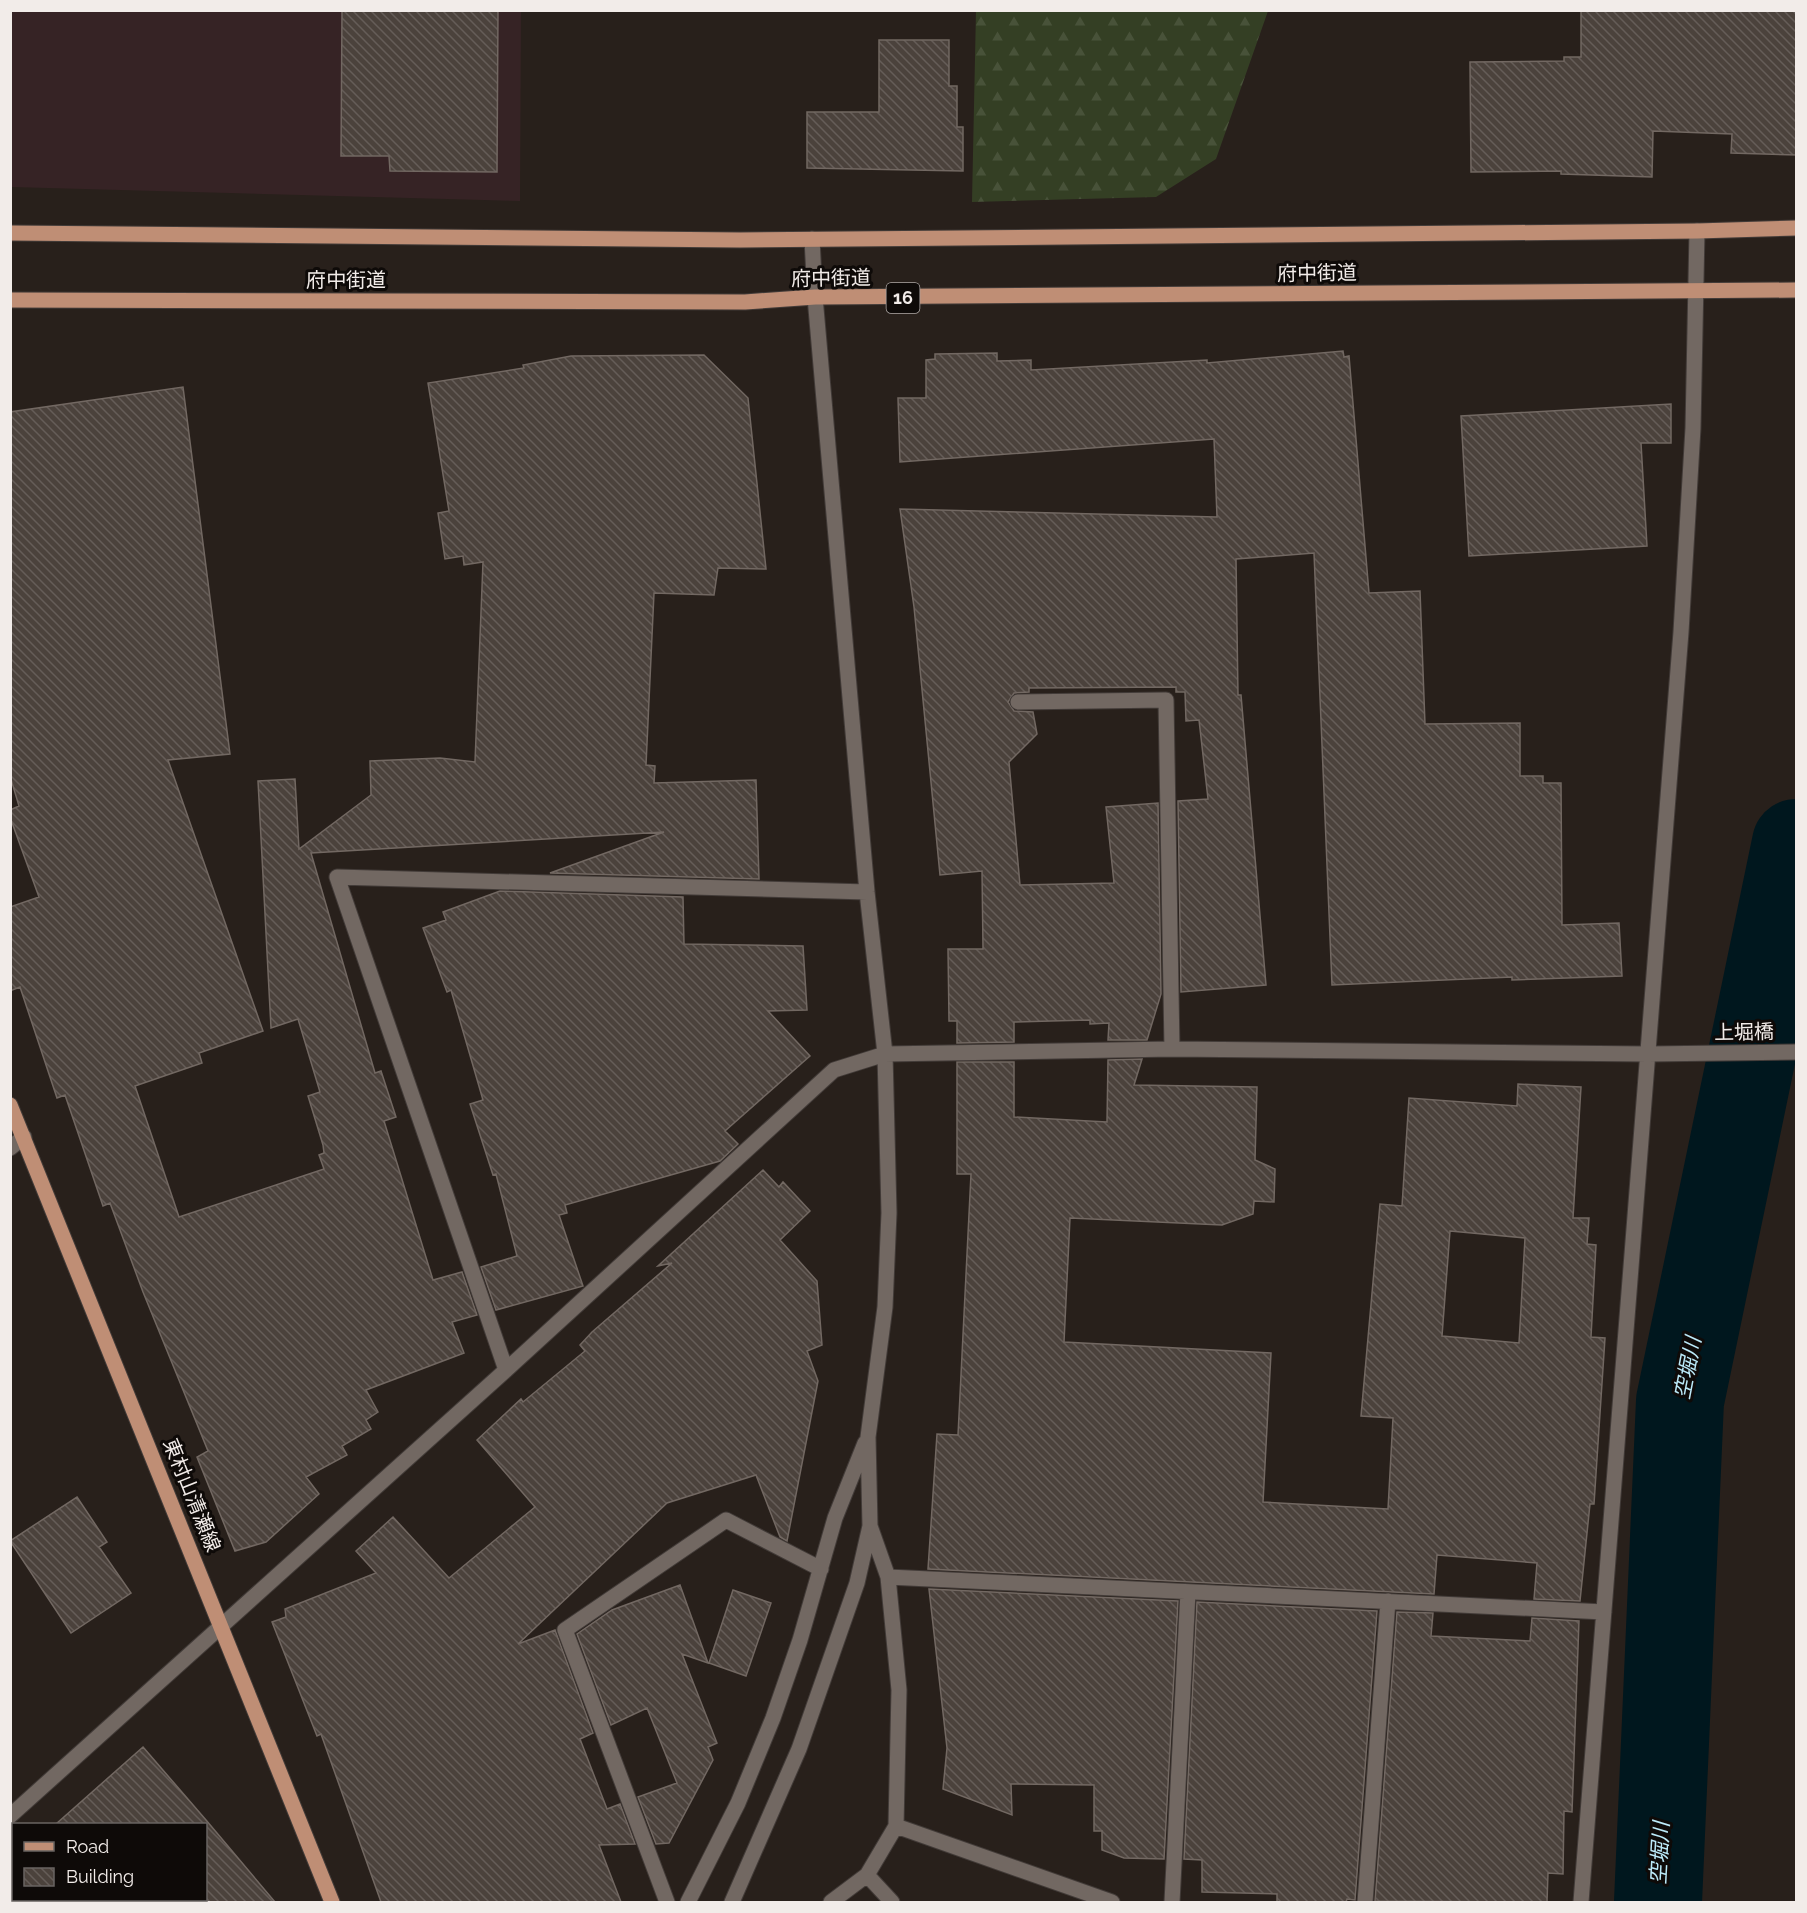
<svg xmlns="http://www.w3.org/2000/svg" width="1807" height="1913" viewBox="0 0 1807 1913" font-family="Raleway,'Noto Sans JP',sans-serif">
	<defs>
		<pattern id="forest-firs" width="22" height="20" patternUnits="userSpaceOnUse" patternTransform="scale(1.5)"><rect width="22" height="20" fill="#343f24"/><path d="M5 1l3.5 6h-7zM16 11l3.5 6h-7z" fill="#485239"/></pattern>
		<pattern id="building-back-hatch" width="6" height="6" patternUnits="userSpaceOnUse" patternTransform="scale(1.5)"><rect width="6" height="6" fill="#4b423c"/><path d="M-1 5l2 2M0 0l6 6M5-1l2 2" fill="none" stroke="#655d58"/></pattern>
	</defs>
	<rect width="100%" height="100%" fill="#28201b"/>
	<path fill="#362325" d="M11,11H521L520,201L11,187Z"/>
	<path fill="url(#forest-firs)" d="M976,11V10L1268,11L1216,159L1156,197L972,202Z"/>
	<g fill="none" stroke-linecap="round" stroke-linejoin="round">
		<path stroke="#00171e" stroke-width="88" d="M1658,1902L1680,1401L1796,843"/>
	</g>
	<path fill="url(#building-back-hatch)" stroke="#726862" stroke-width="1.5" fill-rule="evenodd" d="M342,10H498L497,172L390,171L389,156H341Z
		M1581,10H1797V155L1731,153L1732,134L1653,131L1652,177L1561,174V171L1471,172L1470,62L1564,61V57H1581Z
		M879,40H949V86H957V127H963V171L807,168V112H879Z
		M1343,351L1344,357L1349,356L1369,593L1420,591L1425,724L1520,723V776H1543V783H1561L1562,925L1619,923L1622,976L1512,980V977L1332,985L1314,553L1236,559L1238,695H1241L1266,985L1181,992L1178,801L1208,799L1199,720L1186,721L1185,692H1176V687L1029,688V692L1014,693L1008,702L1014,711L1033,712L1037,734L1009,762L1020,885L1114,883L1106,807L1158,803L1161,994L1147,1040H1108L1109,1023L1090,1024V1020L1051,1021L1014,1022V1042L957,1043V1021H949L948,949H983L982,871L940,875L914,607L900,509L1217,517L1214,439L900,462L898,398H926V360L935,359V354L997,353V361L1031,360V370L1207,360V363Z
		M704,355L748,398L766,569L718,568L714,595L654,593L646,765L655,766L654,783L756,780L759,879L550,873L664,832L311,853L375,1073L381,1071L396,1117L384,1121L433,1280L462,1272L477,1315L452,1322L464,1353L366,1390L378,1412L366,1420L371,1429L342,1446L347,1455L306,1477L319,1494L266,1542L235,1551L197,1457L208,1451L143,1292L110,1203L103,1206L65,1095L57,1098L20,987L10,991V907L39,897L10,817V810L19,806L10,776V412L183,387L230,754L168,760L263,1031L199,1053L202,1063L135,1086L179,1217L324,1169L319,1155L324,1153L323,1145L308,1096L320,1092L298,1019L271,1028L258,781L295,779L299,849L371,795L370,761L440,758L475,762L483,562L464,565L463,556L445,559L438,513L449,511L428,383L524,368L523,365L571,356Z
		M1671,404V443H1641L1647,546L1469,556L1461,416Z
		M500,891L683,897L684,944L803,946L807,1010L768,1011L810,1056L725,1131L738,1144L720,1161L565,1205L567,1213L559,1215L583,1286L496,1310L481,1267L517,1256L496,1174L493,1175L470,1104L483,1100L451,990L447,992L423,928L446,920L443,912Z
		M1142,1059L1134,1085L1257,1087L1255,1160L1275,1169L1274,1202L1254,1201L1253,1214L1222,1225L1070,1218L1064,1342L1271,1353L1263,1502L1388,1509L1393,1418L1361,1416L1380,1204L1402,1206L1409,1098L1517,1106L1518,1084L1581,1087L1573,1218H1589L1587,1244L1596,1245L1591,1337L1605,1338L1594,1504H1590L1580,1601L1534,1599L1537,1563L1437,1555L1434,1594L928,1569L937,1434L958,1435L971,1174H957V1062H1014V1117L1107,1122L1108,1060ZM1450,1231L1525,1238L1519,1343L1442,1336Z
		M763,1170L779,1187L783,1182L810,1211L780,1240L817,1281L822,1345L807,1351L818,1381L787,1541L780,1537L756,1475L667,1503L518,1644L555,1630L593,1733L580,1739L607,1809L620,1804L635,1844L599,1845L621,1902H381L321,1734L317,1736L272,1622L286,1617L285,1609L376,1573L356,1551L393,1517L449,1578L535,1507L477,1440L521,1399L523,1402L585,1351L580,1345L592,1332L672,1263L658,1266Z
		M77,1497L107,1542L99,1547L131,1593L71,1633L10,1541Z
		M680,1585L708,1663L682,1654L717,1743L708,1747L713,1760L669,1843L656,1844L638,1797L677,1783L647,1708L611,1725L577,1634L612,1610Z
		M929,1589L1178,1601L1164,1859L1124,1858L1102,1850V1831H1094V1785L1011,1784L1012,1815L943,1789L947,1748Z
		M733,1590L771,1603L746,1676L709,1663Z
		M1197,1602L1377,1611L1355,1900L1347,1899L1346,1902H1277V1894L1202,1892V1860L1184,1859Z
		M1397,1612L1433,1613L1431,1636L1530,1641L1532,1618L1579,1621L1572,1812L1564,1811L1563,1874L1548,1873L1547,1902L1375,1901Z
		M143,1747L206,1820L275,1902H206V1824H56Z"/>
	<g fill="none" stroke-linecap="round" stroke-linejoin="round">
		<defs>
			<path id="minor" d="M1018,702L1166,700L1172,1049
				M10,1148L24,1137
				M506,1370L337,877L867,892
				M888,1577L1604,1612
				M10,1816L506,1370L834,1070L885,1054L1172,1049L1648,1054L1796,1052
				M896,1826L1112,1902
				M867,1875L892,1902
				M667,1902L565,1630L726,1520L821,1569
				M688,1902L738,1803L773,1718L800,1640L835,1518L865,1443
				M732,1902L799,1749L857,1583L870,1526L868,1437L885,1307L889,1213L885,1054L867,892L815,297L812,239
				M831,1902L867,1875L896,1826L899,1690L888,1577L870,1526
				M1172,1902L1188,1592
				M1365,1902L1388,1601
				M1581,1902L1681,632L1693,428L1697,231"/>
			<path id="major" d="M10,233L740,240L1697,231L1796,228
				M10,300L745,302L815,297L1796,290
				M10,1105L332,1902"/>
		</defs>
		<use href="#minor" stroke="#423b38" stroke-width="17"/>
		<use href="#major" stroke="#423b38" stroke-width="17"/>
		<use href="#minor" stroke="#726862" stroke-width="15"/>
		<use href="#major" stroke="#bf8e75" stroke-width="15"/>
	</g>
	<g text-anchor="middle" stroke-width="6" stroke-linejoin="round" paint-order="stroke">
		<rect fill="#0e0a08" stroke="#aea8a6" stroke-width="1.5" x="886.5" y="283" width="33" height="30" rx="4.5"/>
		<g font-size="18" font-weight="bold" fill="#f2ece9">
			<text x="903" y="304">16</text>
		</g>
		<g font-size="20" fill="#f2ece9" stroke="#0e0a08">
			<text transform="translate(1317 273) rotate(-1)" y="7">府中街道</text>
			<text transform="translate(831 278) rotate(-1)" y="7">府中街道</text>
			<text x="346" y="287">府中街道</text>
			<text transform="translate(1744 1032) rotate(-1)" y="7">上堀橋</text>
			<text transform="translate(192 1495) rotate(68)" y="7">東村山清瀬線</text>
		</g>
		<g font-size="21" font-style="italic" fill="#bceaf9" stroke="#0e0a08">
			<text transform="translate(1688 1368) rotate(-79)" y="7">空堀川</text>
			<text transform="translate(1660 1853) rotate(-87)" y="7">空堀川</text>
		</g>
	</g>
	<rect width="1807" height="1913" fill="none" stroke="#f2ece9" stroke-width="24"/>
	<rect x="12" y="1823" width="195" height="78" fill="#0e0a08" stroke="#696462" stroke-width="1.5"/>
	<rect x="24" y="1842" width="30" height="9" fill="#bf8e75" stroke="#696462" stroke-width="1.5"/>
	<text x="66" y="1853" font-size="18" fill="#f2ece9">Road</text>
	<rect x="24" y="1868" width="30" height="18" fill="url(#building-back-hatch)" stroke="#696462" stroke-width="1.5"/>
	<text x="66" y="1883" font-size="18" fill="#f2ece9">Building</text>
</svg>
